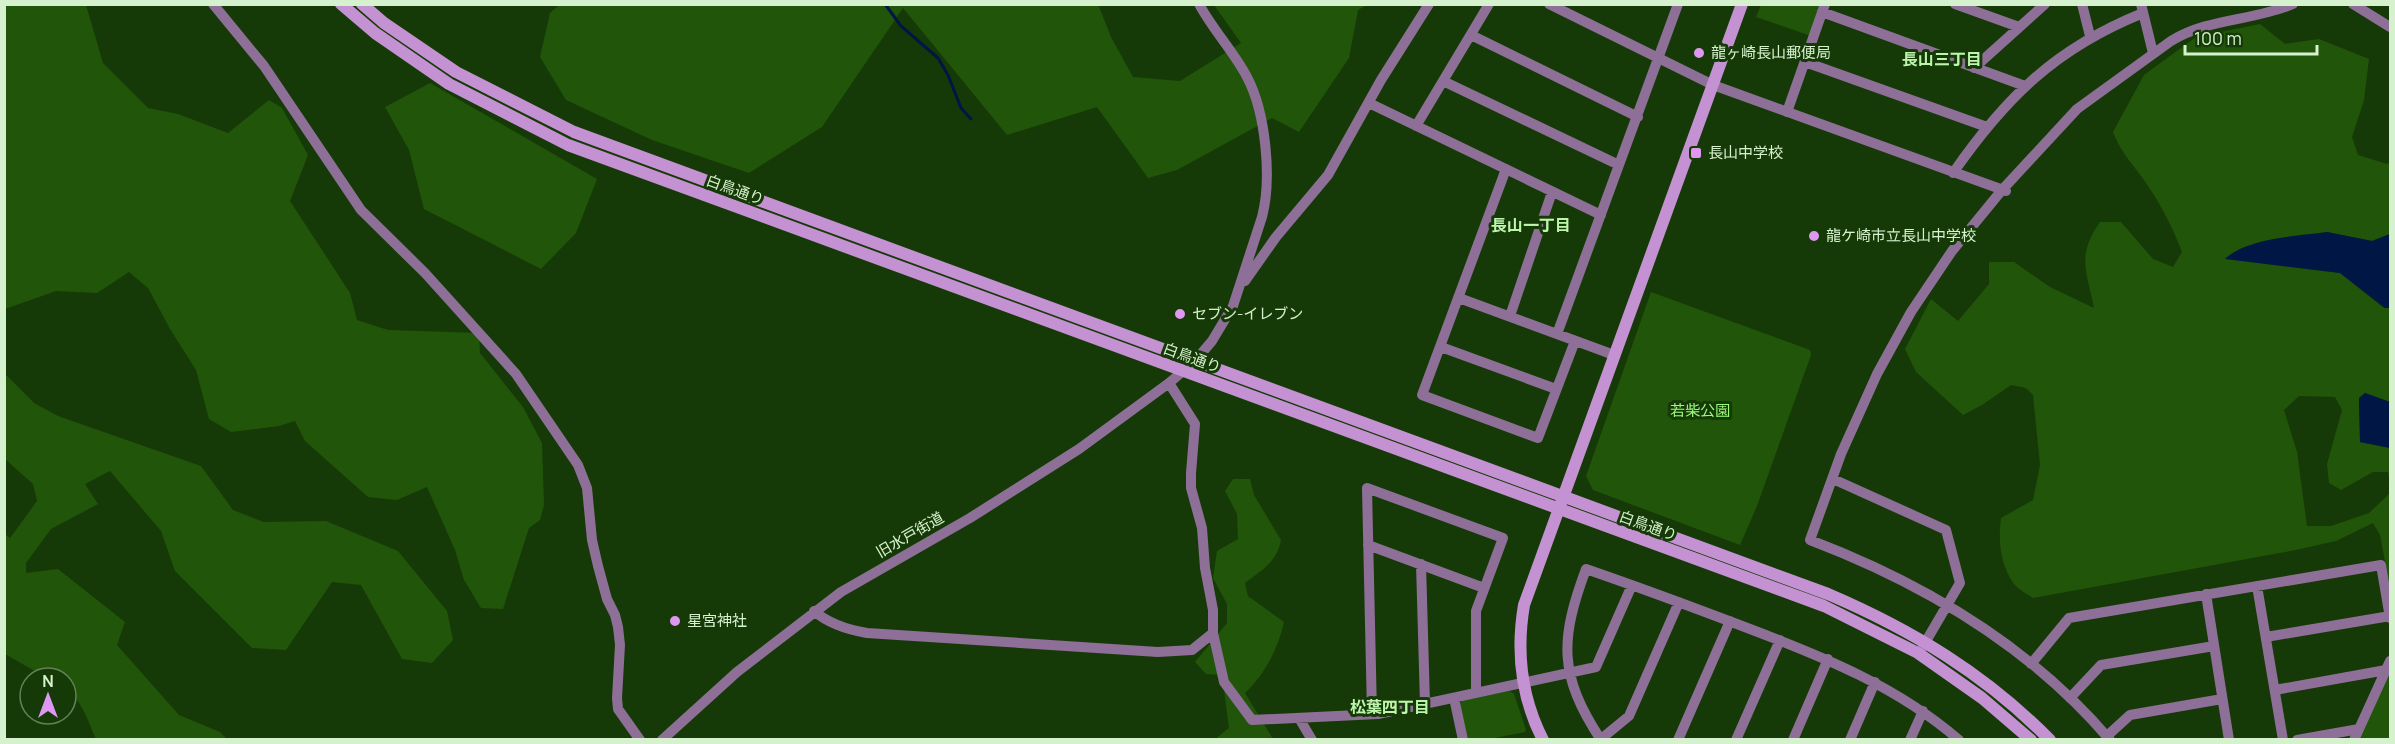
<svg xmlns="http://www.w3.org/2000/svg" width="2395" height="744" viewBox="0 0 2395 744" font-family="Manrope,'Noto Sans JP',sans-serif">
	<rect width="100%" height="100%" fill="#163a07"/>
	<path fill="#215509" d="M1098,4L1111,37L1133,77L1180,81L1241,43L1214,5H1367L1358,10L1349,58L1299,132L1272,118L1177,170L1148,178L1097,107L1007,135L903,8L822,127L749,173L652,140L566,100L540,57L550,13L559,5Z
		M4,5H86L103,63L148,108L178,114L228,133L269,100L282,108L308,155L290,201L350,293L357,320L388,330L479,333L480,353L523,407L542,443L544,505L540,520L529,528L503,609L481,608L464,580L455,550L427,487L397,500L368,497L305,441L295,421L279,426L231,432L209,419L196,370L170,329L148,288L129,272L97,293L56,291L5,309Z
		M1761,5H1822L1811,36L1756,17Z
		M2260,24L2285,44L2319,39L2369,59L2364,100L2352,137L2358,155L2387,164L2390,162V234L2372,241L2327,232L2225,258L2340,273L2384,308H2390V402L2365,393L2359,398L2360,442L2390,448V482L2388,472H2373L2341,490L2329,483L2327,464L2342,410L2335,397L2299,396L2284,410L2297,452L2307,526H2331L2369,513L2390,493V588L2380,535L2373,523L2336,541L2291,551L2033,598C2027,594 2018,589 2014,584C2000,565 1998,540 2001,518L2033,500L2040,465L2033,395L2026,388L2011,385L1982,405L1963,415L1916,372L1905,349L1931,299L1958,321L1989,284V262H2014L2050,287L2094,308C2087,272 2076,256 2100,222H2121L2153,259L2173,267L2182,252C2172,225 2156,195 2138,172C2126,156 2121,151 2113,132L2144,75L2196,37Z
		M430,83L597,179L576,233L541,269L424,209L409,150L385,107Z
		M1651,292L1810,350L1811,355L1757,506L1740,545L1593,490L1586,476Z
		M5,374L34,403L58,416L201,466L233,510L264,522L326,521L398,551L447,611L453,640L432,663L402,659L361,585L332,582L286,650L252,648L175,571L161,531L110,471L85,484L98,504L51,529L26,563V573L58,569L125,622L117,645L179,715L220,732L227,739H96C88,722 83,701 66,690V678H47L5,654V534L10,538L37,501L33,484L5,459Z
		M1233,479H1250L1254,495L1281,540C1277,562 1262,570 1245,583L1248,596L1284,622C1278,649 1265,674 1245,693L1273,739H1215L1229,728L1222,675L1206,674L1195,662L1227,623V604L1213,578L1217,551L1238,539L1237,514L1225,491Z
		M2390,668V739H2355Z
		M1510,691L1514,694L1526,730L1525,732L1490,739H1466L1459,705L1463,700Z"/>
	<path fill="#001745" d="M2327,232L2372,241L2390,234V308H2385L2340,273L2225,259C2246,238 2298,236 2327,232Z
		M2365,393L2390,402V448L2360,442L2359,398Z"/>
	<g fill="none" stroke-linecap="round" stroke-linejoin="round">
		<path stroke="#001745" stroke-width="3" d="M885,4L901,26L938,58L948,75L961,108L971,119"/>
		<path stroke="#8e6f98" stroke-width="10" d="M213,4L264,66L361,210L425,273L516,374L578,465L587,488L592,540L598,566L607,599L615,615L618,627L620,645L617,698L618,709L640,740
			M1549,4L1713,85L2006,191
			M1955,4L2019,27
			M2082,4L2090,36
			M2141,4L2153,53
			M2353,4L2390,27
			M1822,12L2025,86
			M1471,35L1638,117
			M1805,62L1987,127
			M1974,68L2045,4
			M1443,81L1619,165
			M1369,103L1601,215
			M1787,112L1825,4
			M1416,126L1489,4
			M1506,169L1422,395L1538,438L1575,341
			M1953,173C2006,97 2056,48 2143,13
			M1245,281L1276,237L1328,175L1381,80L1429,4
			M1459,298L1614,355
			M1510,316L1552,192
			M1557,334L1678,4
			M1441,347L1556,389
			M1833,479L1946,530L1960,583L1922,648
			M1368,545L1484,588
			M1421,564L1425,704
			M2257,586L2283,740
			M2206,594L2229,740
			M814,611C829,624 849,630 867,633L1158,652L1192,650L1213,633V610L1205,568L1202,528L1191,488V473L1195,424L1169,383
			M1213,633L1224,682L1252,720L1378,714L1596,667L1632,585
			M2266,637L2390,616
			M2031,664L2069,618L2381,565L2390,618
			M2275,690L2386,670
			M1454,698L1463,740
			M2070,698L2101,665L2214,646
			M1372,714L1367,488L1503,538L1476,611V693
			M1299,718L1312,740
			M2107,736L2130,715L2222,699
			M1601,739L1629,716L1679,602
			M662,740L737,672L841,592L970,518L1079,449L1169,383L1195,361L1212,341L1233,306L1262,217C1272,179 1266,113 1247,77C1234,52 1213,30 1199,4
			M1601,740C1558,675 1560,639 1586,569C1641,588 1695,608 1750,629C1824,657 1898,687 1959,740
			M1678,740L1730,621
			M1736,740L1780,640
			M1793,740L1828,659
			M1850,740L1875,682
			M1910,740L1923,711
			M2110,740C2031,647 1923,583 1810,540L1841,454L1877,374L1911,312L1952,251L2002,190L2077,109L2171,41C2208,18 2253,21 2293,4
			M2297,740L2359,729
			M2354,740L2390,661"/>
		<path stroke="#c492d3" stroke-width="12" d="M341,4L375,33L449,84L568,145L1824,606L1918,653L1982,698L2031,740
			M362,4L384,23L456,72L574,132L1828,594C1912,630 1985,674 2050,740
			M1543,740C1521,697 1516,652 1524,605L1742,4"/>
	</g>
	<g fill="#de98f2" stroke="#163a07" stroke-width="2">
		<circle cx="1699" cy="53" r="6"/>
		<rect x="1690" y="147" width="12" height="12" rx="3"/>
		<circle cx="1814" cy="236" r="6"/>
		<circle cx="1180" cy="314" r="6"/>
		<circle cx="675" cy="621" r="6"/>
	</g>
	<g text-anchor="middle" stroke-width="6" stroke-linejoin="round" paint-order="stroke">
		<g font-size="15" fill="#d6f1ce" stroke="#163a07" text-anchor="start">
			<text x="1711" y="58">龍ヶ崎長山郵便局</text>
			<text x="1708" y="158">長山中学校</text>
			<text x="1826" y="241">龍ケ崎市立長山中学校</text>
			<text x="1192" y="319">セブン-イレブン</text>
			<text x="687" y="626">星宮神社</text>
		</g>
		<g font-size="15" fill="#d6f1ce" stroke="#163a07">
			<text transform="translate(735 190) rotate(20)" y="5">白鳥通り</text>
			<text transform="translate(1192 358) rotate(20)" y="5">白鳥通り</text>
			<text transform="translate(1648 526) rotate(20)" y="5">白鳥通り</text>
			<text transform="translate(910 535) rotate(-30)" y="5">旧水戸街道</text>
		</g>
		<g font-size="15" fill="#9bfa7b" stroke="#163a07">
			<text x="1700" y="416">若柴公園</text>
		</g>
		<g font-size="16" font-weight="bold" fill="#bef5ad" stroke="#163a07">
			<text x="1942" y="65">長山三丁目</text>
			<text x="1531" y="231">長山一丁目</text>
			<text x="1390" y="713">松葉四丁目</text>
		</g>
	</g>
	<rect width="2395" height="744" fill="none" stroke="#d6f1ce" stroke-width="12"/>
	<g transform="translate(48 696)"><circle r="28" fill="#163a07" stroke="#638357" stroke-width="1.5"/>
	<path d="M0-4.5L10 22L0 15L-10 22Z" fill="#de98f2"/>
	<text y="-9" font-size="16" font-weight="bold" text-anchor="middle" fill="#d6f1ce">N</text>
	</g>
	<path d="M2185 45v9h132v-9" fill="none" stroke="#d6f1ce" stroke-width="3"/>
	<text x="2194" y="45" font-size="18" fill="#d6f1ce" stroke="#163a07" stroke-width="4.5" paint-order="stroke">100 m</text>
</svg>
